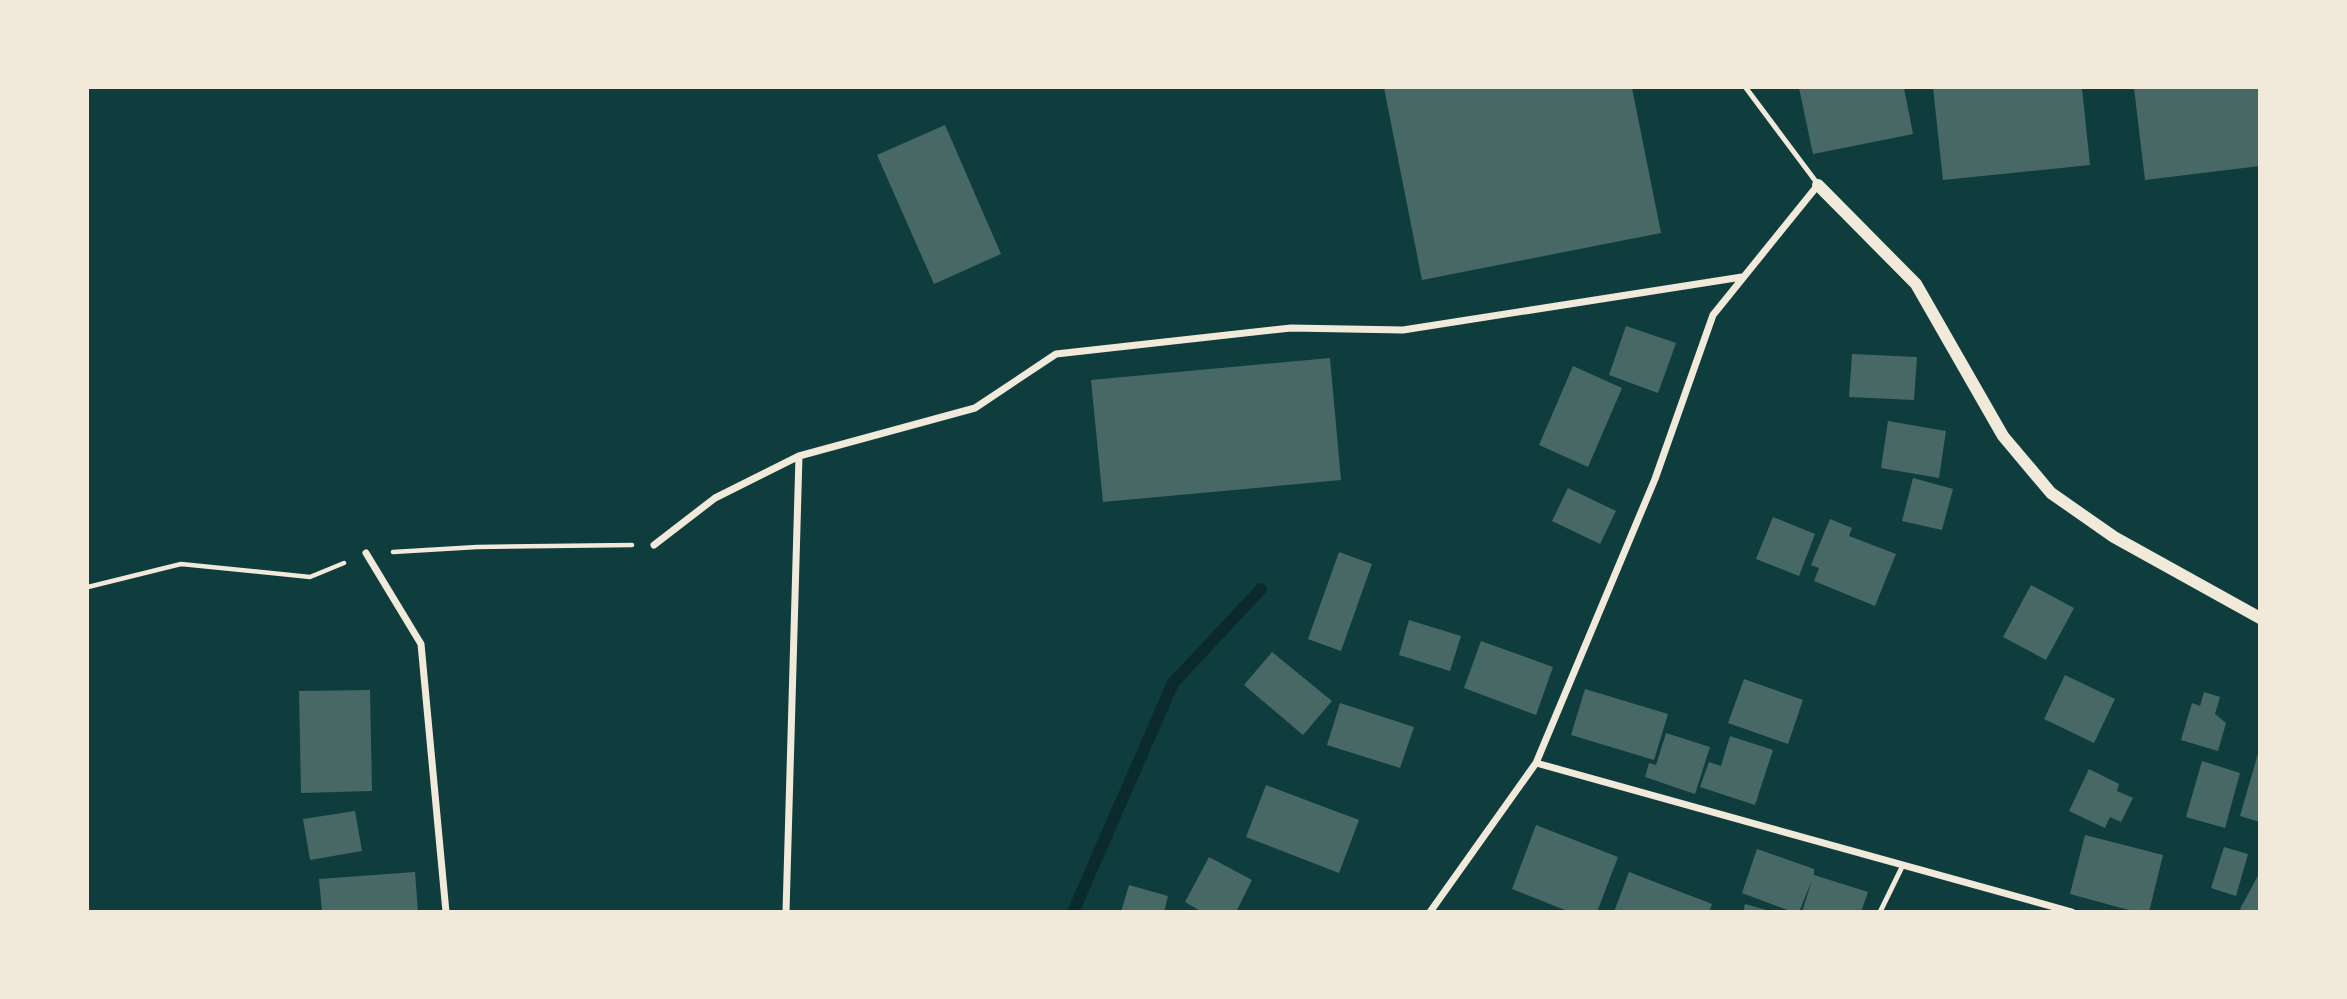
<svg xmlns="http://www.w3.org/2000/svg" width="2347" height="999" viewBox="0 0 2347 999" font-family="'Archivo Narrow',sans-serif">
	<rect width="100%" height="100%" fill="#0f3d3e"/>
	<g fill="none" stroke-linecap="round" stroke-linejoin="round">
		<path stroke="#0a2a2b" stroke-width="12" d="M1073,912L1173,683L1261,589"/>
	</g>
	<path fill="#486865" d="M1384,88H1632L1661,233L1422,280Z
		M1799,88H1904L1913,134L1813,154Z
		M1933,88H2082L2090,165L1943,180Z
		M2134,88H2260V166L2145,180Z
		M945,125L1001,254L934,284L877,155Z
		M1626,326L1676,343L1658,393L1609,375Z
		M1852,354L1917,357L1914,400L1849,397Z
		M1330,358L1341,480L1103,502L1091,380Z
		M1573,366L1622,388L1588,467L1539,445Z
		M1888,421L1946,431L1939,478L1881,468Z
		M1913,478L1953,489L1942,530L1902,521Z
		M1568,488L1616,511L1600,544L1552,521Z
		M1773,517L1815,534L1799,576L1756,559Z
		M1830,519L1852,528L1849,536L1896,554L1875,606L1814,581L1819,568L1811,565Z
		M1339,552L1372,564L1341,651L1308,639Z
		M2031,585L2074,608L2046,660L2003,637Z
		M1409,620L1461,636L1450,671L1399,655Z
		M1481,641L1553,667L1536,715L1464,688Z
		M1272,652L1332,701L1303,735L1244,685Z
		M2065,675L2115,699L2094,743L2044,719Z
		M1744,679L1803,700L1788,744L1728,723Z
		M1585,689L1668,714L1654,760L1571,735Z
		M370,690L372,791L301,793L299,691Z
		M2204,692L2220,697L2215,714L2226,723L2218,751L2181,740L2192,703L2200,706Z
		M1340,703L1414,727L1400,768L1327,745Z
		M1666,733L1710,747L1695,794L1645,777L1649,763L1656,765Z
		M1730,736L1773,750L1755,805L1700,787L1709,762L1721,766Z
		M2259,750H2260V822L2240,816Z
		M2202,761L2240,773L2225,828L2186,817Z
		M2089,769L2119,784L2117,791L2133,798L2121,822L2110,817L2105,828L2069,811Z
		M1266,785L1359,820L1339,873L1246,837Z
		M355,811L362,851L310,860L303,819Z
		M1536,825L1618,857L1597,912H1570L1512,889Z
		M2085,835L2163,855L2149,912H2136L2070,894Z
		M2224,847L2248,854L2236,896L2211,888Z
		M1757,849L1814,869V875L1868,892L1861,912H1802L1812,880L1799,912H1793L1742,893Z
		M1209,857L1252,880L1236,912H1202L1185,902Z
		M415,872L418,912H322L319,879Z
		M1629,872L1712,904L1709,912H1614Z
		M2260,872V912H2245L2240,909Z
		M1129,885L1168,896L1164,912H1121Z
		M1745,904L1770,911V912H1743Z"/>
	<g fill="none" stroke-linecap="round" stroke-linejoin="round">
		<path stroke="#f1e9da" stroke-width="4.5" d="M393,552L477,547L632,545
			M88,587L181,564L310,577L344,563"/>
		<path stroke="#f1e9da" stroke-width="5" d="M1746,88L1817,183
			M1880,912L1903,865"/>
		<path stroke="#f1e9da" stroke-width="7" d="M654,545L715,498L799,456L975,408L1056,354L1291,328L1403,330L1742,277
			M366,553L421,644L446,912
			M1536,763L2072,912
			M786,912L799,456
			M1430,912L1536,763L1655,479L1713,315L1818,185"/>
		<path stroke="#f1e9da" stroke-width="12" d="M1818,185L1916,284L2003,436L2051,493L2114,537L2260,618"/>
	</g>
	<rect width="2347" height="999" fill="none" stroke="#f1e9da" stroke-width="178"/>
</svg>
